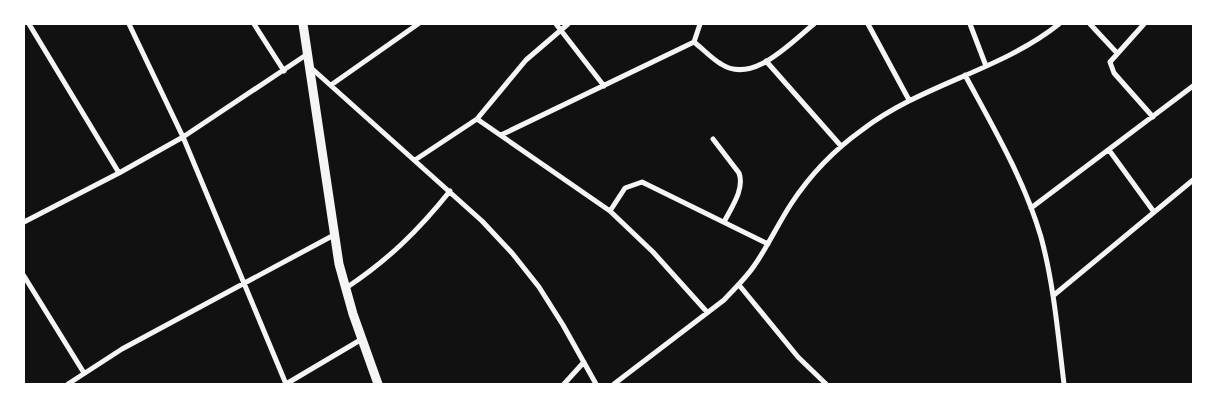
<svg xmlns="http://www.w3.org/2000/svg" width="1217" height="408" viewBox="0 0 1217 408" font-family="'Roboto Serif',serif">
	<rect width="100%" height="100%" fill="#111"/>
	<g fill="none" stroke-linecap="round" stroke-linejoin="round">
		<path stroke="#f5f5f5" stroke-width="5" d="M29,24L119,173
			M129,24L183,137L286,384
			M254,24L284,71
			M556,24L604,86
			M868,24L909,100
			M970,24L986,66
			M1090,24L1117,53
			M1144,24L1110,62L1114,73L1153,117
			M694,42C703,49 711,58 721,64C753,85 791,42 814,24
			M694,42L700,24
			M766,61L841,146
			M309,66L482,221L512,253L539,287L563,325L596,384
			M965,75C993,127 1024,179 1041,237C1054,285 1058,335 1064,384
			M331,85L418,24
			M477,119L610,211L653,252L707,312
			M501,135L694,42
			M713,139L739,173C745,189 731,208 724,222
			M1109,150L1154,212
			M415,160L477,119L526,60L568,24
			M1031,208L1193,86
			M610,211L625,188L642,182L768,244
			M24,222L119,173L183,137L306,55
			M24,276L84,373
			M739,285L798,357L826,384
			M346,288C388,260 418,231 450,191
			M1054,295L1193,180
			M68,384L122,349L334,235
			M286,384L362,339
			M564,384L584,362
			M614,384L724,300C734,289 746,278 754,266C768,246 778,224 791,204C810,175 834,150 862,130C922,84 1000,71 1059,24"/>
		<path stroke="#f5f5f5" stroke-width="9" d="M303,24L339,264L353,314L378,384"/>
	</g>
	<rect width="1217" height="408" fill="none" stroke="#ffffff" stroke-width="50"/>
</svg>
